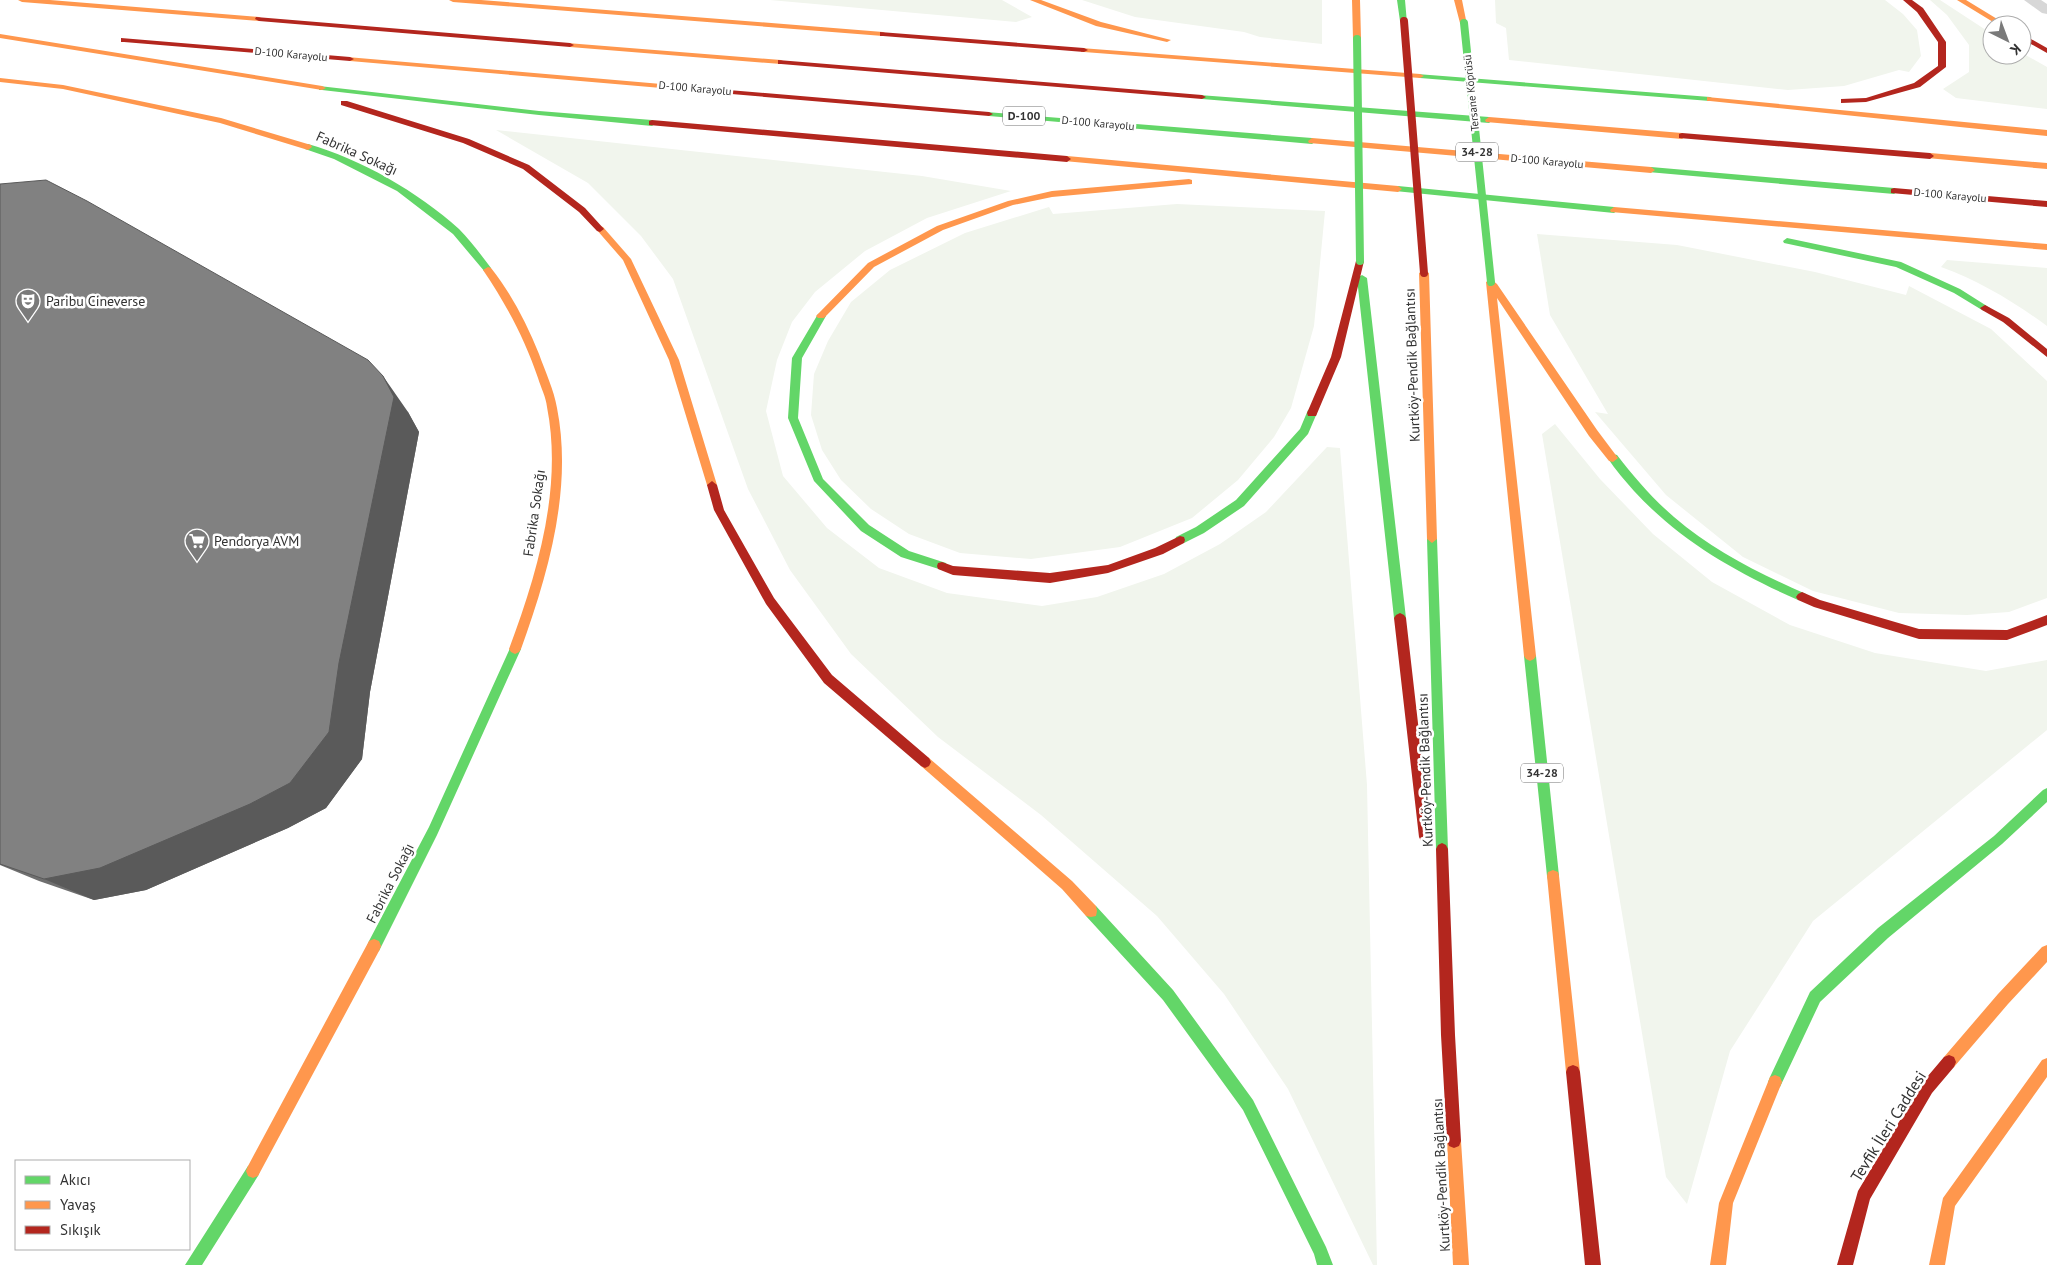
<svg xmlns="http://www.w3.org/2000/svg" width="2047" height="1265" viewBox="0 0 2047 1265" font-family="'PT Sans',sans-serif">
	<rect width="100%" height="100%" fill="#fff"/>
	<path fill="#f1f5ed" d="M770,0H1002L1032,17L1016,22Z
		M1082,0H1322V44L1260,37L1244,32L1135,17Z
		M1495,0H1885L1903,14L1917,30L1921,56L1909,72L1899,70L1844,86L1788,90L1509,60L1506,28L1496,23Z
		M1930,0H1940L1992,34V55H2022V53L2047,67V109L1956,98L1943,89L1969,72V45L1947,15Z
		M496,130L922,176L1011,191L927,218L865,251L815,292L792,322L777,360L766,411L783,476L827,528L879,568L947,593L1042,606L1097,597L1164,574L1220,544L1266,512L1327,447L1340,448L1367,785L1377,1265H1373L1288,1089L1224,994L1157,916L1041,815L938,737L851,654L790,570L748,489L673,279L641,236L588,183Z
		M1177,204L1325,211L1314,326L1291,408L1274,437L1238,480L1192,518L1120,547L1031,559L960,553L909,534L871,509L841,480L822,450L811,415L814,374L828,341L851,302L890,270L965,233L1049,207L1053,214Z
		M1537,234L1677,245L1815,272L1906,295L1909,286L1991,329L2047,381V598L2009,612L1967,615L1899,613L1813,591L1743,557L1666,495L1595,412L1608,414L1550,315Z
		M1947,260L2047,268V326C2014,302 1980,281 1941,267Z
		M1555,424L1600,479L1653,534L1712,582L1790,625L1875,653L1986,671L2047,660V730L1813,921L1730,1051L1687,1204L1666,1177L1542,434Z"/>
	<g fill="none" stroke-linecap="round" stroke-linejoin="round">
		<path fill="#d7d7d7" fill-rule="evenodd" d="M2024,0H2041L2047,4V14L2042,13Z"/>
		<path fill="#63d668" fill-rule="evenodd" d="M1397,0H1405L1407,23L1400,21Z
			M1417,74L1710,97L1714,99L1710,101L1420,78L1416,76Z
			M319,86L539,111L652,120L656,123L652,126L539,115L322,90H319Z
			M1199,95L1489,117L1493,120L1489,123L1202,99L1198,97Z
			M986,112L1312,138L1316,141L1312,144L989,116L985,114Z
			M308,144C361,159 418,192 459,229C471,241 481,255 491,268V272H485L453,234L397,191L334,159L305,149V145Z
			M1651,167L1894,188L1898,191L1894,194L1648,172V168Z
			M1398,186L1614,207L1618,210L1614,213L1395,191L1394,189Z
			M1787,238L1901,262L1960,289L1990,308L1985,311L1982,310L1954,293L1896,267L1784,243L1783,241Z
			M1362,275L1367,278L1406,618L1404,621H1396L1394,618L1357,278Z
			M821,313L826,316L802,358L798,418L823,479L869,525L909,551L946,563L947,566L946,569L942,570L901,557L861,531L814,481L788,418L792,358L818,314Z
			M1312,409L1317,413L1308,434L1244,506L1204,533L1184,543H1176L1175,540L1176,537L1196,527L1236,500L1300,429L1308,410Z
			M1613,454L1617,455C1634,477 1653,499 1674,517C1713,551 1759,573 1806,594L1808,597L1806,600H1798C1737,573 1680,541 1634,491C1625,480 1615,470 1608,458Z
			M1432,535L1437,539L1448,849L1446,853L1442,855L1438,853L1436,849L1427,539Z
			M515,644L519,646L521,649L437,835L379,951L374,953L369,951L367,946L369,941L429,827L511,646Z
			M1530,651L1534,653L1536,656L1559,876L1558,880L1553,882L1548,880L1547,876L1524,656L1526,653Z
			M2047,788V802L2002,844L1888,938L1820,1002L1780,1087L1775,1089L1770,1087L1768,1082L1770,1077L1810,992L1878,928L1994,836L2043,790Z
			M1091,905L1096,906L1173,990L1253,1100L1326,1247L1333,1265H1317L1314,1254L1243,1110L1163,1000L1086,916L1085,911L1086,906Z
			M253,1164L258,1166L260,1171L258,1176L202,1265H185L248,1166Z"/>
		<path fill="#ff974d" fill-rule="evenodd" d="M18,0H50L259,17L263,19L259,21L22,2Z
			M449,0H481L883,32L887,34L883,36L453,2Z
			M1030,0H1041L1101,22L1171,40L1167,42L1096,26Z
			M1352,0H1360L1361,39L1357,41L1353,39Z
			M1454,0H1462L1467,25L1460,23Z
			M1957,0H1966L2007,25H1998Z
			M0,34L322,86L326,88L322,90L0,38Z
			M567,43L781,60L785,62L781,64L570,47L566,45Z
			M1081,48L1420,74L1424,76L1420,78L1084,52H1081Z
			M347,57L696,87L700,89L696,91L350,61L346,59Z
			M0,78L63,85L221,118L311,145L312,147L308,150L220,123L63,89L0,82Z
			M1707,97L2047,130V136L1710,101H1707Z
			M1489,117L1682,133L1686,136L1682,139L1486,122L1485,120Z
			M1312,138L1651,167L1655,170L1651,173L1309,143L1308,141Z
			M1930,153L2047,163V169L1927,158V154Z
			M1067,156L1398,186L1402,189L1398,192L1064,161V157Z
			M1189,179L1192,180V184L1052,197L1013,205L943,230L874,267L824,318H818L816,316L868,263L937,226L1008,201L1052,191Z
			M1614,207L2047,244V250L1611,212L1610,210Z
			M600,226L603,227L631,259L679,360L717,485L716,488L712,489L707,485L669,360L623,260L596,229Z
			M488,267L491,268C511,293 527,324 539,354C545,371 554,390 557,408C573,489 548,574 521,649L519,652L515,654L511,652L509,649C537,574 563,488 547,407C546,397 541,388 538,378C525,339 506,304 483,270Z
			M1424,270L1429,273L1437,539L1432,543L1427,539L1419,273Z
			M1491,279L1497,284L1597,430L1618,458L1613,462L1609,461L1589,436L1497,298L1536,656L1534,659L1530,661L1526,659L1524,656L1486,282Z
			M925,756L929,758L1072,881L1096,906L1097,911L1096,916L1091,917L1086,916L1062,889L921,766L919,762L921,758Z
			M1553,870L1558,872L1559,876L1580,1072L1578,1077L1573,1079L1568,1077L1566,1072L1547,876L1548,872Z
			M374,939L379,941L381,946L379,951L258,1176L253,1178L248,1176L246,1171L248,1166L369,941Z
			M2047,945V962L2008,1004L1954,1067L1949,1069L1944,1067L1942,1062L1944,1057L1998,994L2042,947Z
			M2047,1058V1077L1955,1206L1945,1265H1929L1943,1198L2042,1060Z
			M1775,1075L1780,1077L1782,1082L1733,1203L1726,1265H1710L1719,1203L1770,1077Z
			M1454,1134L1459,1136L1461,1141L1469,1265H1453L1447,1141L1449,1136Z"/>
		<path fill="#b3261e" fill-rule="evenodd" d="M1903,0H1912L1923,8L1946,42V67L1920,87L1866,102L1841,103V99L1866,98L1914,83L1938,66V42L1917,12Z
			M256,17L570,43L574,45L570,47L259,21L255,19Z
			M880,32L1084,48L1088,50L1084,52L883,36H880Z
			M2022,34L2047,48V53L2022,39Z
			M121,38L350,57L354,59L350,61L124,42H121Z
			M778,60L1202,95L1206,97L1202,99L781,64H778Z
			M693,87L989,112L993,114L989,116L696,91H693Z
			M341,101H347L469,139L529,165L585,208L604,229L600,232L597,231L579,212L523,169L463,143L341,105Z
			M652,120L1067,156L1071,159L1067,162L649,125V121Z
			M1682,133L1930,153L1934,156L1930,159L1679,138V134Z
			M1894,188L2047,201V207L1891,193V189Z
			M1360,258L1364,261L1341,357L1316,416H1308L1307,413L1331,357L1356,261Z
			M1985,305L2009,318L2047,349V357L2003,322L1982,310L1980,308Z
			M712,481L717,485L724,510L774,598L832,675L929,758L931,762L929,766L925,768L921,766L824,683L766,604L714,510L707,485Z
			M1180,536L1184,537L1185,540L1184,543L1163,554L1108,573L1050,583L953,575L938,569L937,566L938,563L942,562L953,566L1050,573L1108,565L1155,548Z
			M1802,592L1820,600L1919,629L2007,630L2047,615V625L2007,640L1919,639L1814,607L1798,600L1796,597L1798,594Z
			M1400,613L1404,615L1406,618L1431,837L1429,841L1425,843L1421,841L1419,837L1394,618L1396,615Z
			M1442,843L1446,845L1448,849L1455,1035L1461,1141L1459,1146L1454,1148L1449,1146L1447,1141L1441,1035L1436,849L1438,845Z
			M1949,1055L1954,1057L1956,1062L1954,1067L1932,1093L1870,1199L1853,1265H1837L1858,1191L1922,1083L1944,1057Z
			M1573,1065L1578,1067L1580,1072L1601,1265H1585L1566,1072L1568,1067Z"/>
		<path stroke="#63d668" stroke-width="8" d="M1464,23L1491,282
			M1357,39L1360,261"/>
		<path stroke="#b3261e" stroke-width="8" d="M1404,21L1424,273"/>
	</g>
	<path fill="#6f6f6f" d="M0,184L408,412L419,432L370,692L362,759L326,808L288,828L146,890L94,900L39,881L0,865Z"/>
	<path fill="#5a5a5a" d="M383,376L408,412L419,432L370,692L362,759L326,808L288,828L146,890L94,900L44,879Z"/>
	<path fill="#818181" stroke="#5a5a5a" d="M46,180L87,201L368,360L383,376L394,397L339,663L329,732L290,783L250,804L100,868L44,879L0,864V184Z"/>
	<defs>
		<symbol id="theatre-pin" viewBox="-11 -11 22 30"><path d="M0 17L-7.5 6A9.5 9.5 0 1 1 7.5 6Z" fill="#7a7a7a" stroke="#fff"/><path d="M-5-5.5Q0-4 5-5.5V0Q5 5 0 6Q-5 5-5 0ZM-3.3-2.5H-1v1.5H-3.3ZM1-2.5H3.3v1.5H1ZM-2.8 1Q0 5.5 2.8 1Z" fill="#fff"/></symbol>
		<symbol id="supermarket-pin" viewBox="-11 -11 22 30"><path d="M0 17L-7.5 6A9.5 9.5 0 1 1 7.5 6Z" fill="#7a7a7a" stroke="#fff"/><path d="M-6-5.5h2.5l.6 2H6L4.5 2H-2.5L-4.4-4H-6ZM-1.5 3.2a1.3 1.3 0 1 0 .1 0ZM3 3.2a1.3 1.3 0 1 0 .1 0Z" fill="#fff"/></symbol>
	</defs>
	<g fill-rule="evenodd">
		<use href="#theatre-pin" x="14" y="287" width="28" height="38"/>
		<use href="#supermarket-pin" x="183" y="527" width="28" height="38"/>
	</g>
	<g text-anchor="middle" stroke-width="5" stroke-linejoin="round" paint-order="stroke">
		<g font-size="11" fill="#333" stroke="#fff">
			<text transform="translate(291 54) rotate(5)" y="4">D-100 Karayolu</text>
			<text transform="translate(695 88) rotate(5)" y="4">D-100 Karayolu</text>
			<text transform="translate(1471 93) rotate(-96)" y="4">Tersane Köprüsü</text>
			<text transform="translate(1098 123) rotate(5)" y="4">D-100 Karayolu</text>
			<text transform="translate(1547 161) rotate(5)" y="4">D-100 Karayolu</text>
			<text transform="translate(1950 195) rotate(5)" y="4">D-100 Karayolu</text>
		</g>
		<g fill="#fff" stroke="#707070" stroke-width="1">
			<rect x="1003" y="106.5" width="42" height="19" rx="4"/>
			<rect x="1456" y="142.5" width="42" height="19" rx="4"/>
			<rect x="1521" y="763.5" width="42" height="19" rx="4"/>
		</g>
		<g font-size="12" font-weight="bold" fill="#333">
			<text x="1024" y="120">D-100</text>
			<text x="1477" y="156">34-28</text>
			<text x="1542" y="777">34-28</text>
		</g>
		<g font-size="14" fill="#333" stroke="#fff">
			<text transform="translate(357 153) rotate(24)" y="5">Fabrika Sokağı</text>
			<text transform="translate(1412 365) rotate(-92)" y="5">Kurtköy-Pendik Bağlantısı</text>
			<text transform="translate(534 513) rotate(-82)" y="5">Fabrika Sokağı</text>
			<text transform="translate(1425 770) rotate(-92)" y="5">Kurtköy-Pendik Bağlantısı</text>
			<text transform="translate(390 883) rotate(-63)" y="5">Fabrika Sokağı</text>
			<text transform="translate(1441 1175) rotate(-93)" y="5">Kurtköy-Pendik Bağlantısı</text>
		</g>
		<g font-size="14" fill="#333" stroke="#fff" text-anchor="start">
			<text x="46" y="306">Paribu Cineverse</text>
			<text x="214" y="546">Pendorya AVM</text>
		</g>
		<g font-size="16" fill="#333" stroke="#fff">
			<text transform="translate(1888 1126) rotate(-58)" y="6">Tevfik İleri Caddesi</text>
		</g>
	</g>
	<rect x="15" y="1160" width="175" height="90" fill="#ffffff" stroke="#adadad"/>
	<rect x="25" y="1176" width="25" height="8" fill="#63d668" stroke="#adadad"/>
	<text x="60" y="1185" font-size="15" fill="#333333">Akıcı</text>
	<rect x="25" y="1201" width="25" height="8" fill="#ff974d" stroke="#adadad"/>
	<text x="60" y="1210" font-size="15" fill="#333333">Yavaş</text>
	<rect x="25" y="1226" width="25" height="8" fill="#b3261e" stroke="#adadad"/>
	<text x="60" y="1235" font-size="15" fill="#333333">Sıkışık</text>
	<g transform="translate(2007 40) rotate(138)"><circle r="24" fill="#ffffff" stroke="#adadad"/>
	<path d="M0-4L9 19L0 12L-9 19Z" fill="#7a7a7a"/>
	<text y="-8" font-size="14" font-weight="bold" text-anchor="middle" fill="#333333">K</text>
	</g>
</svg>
